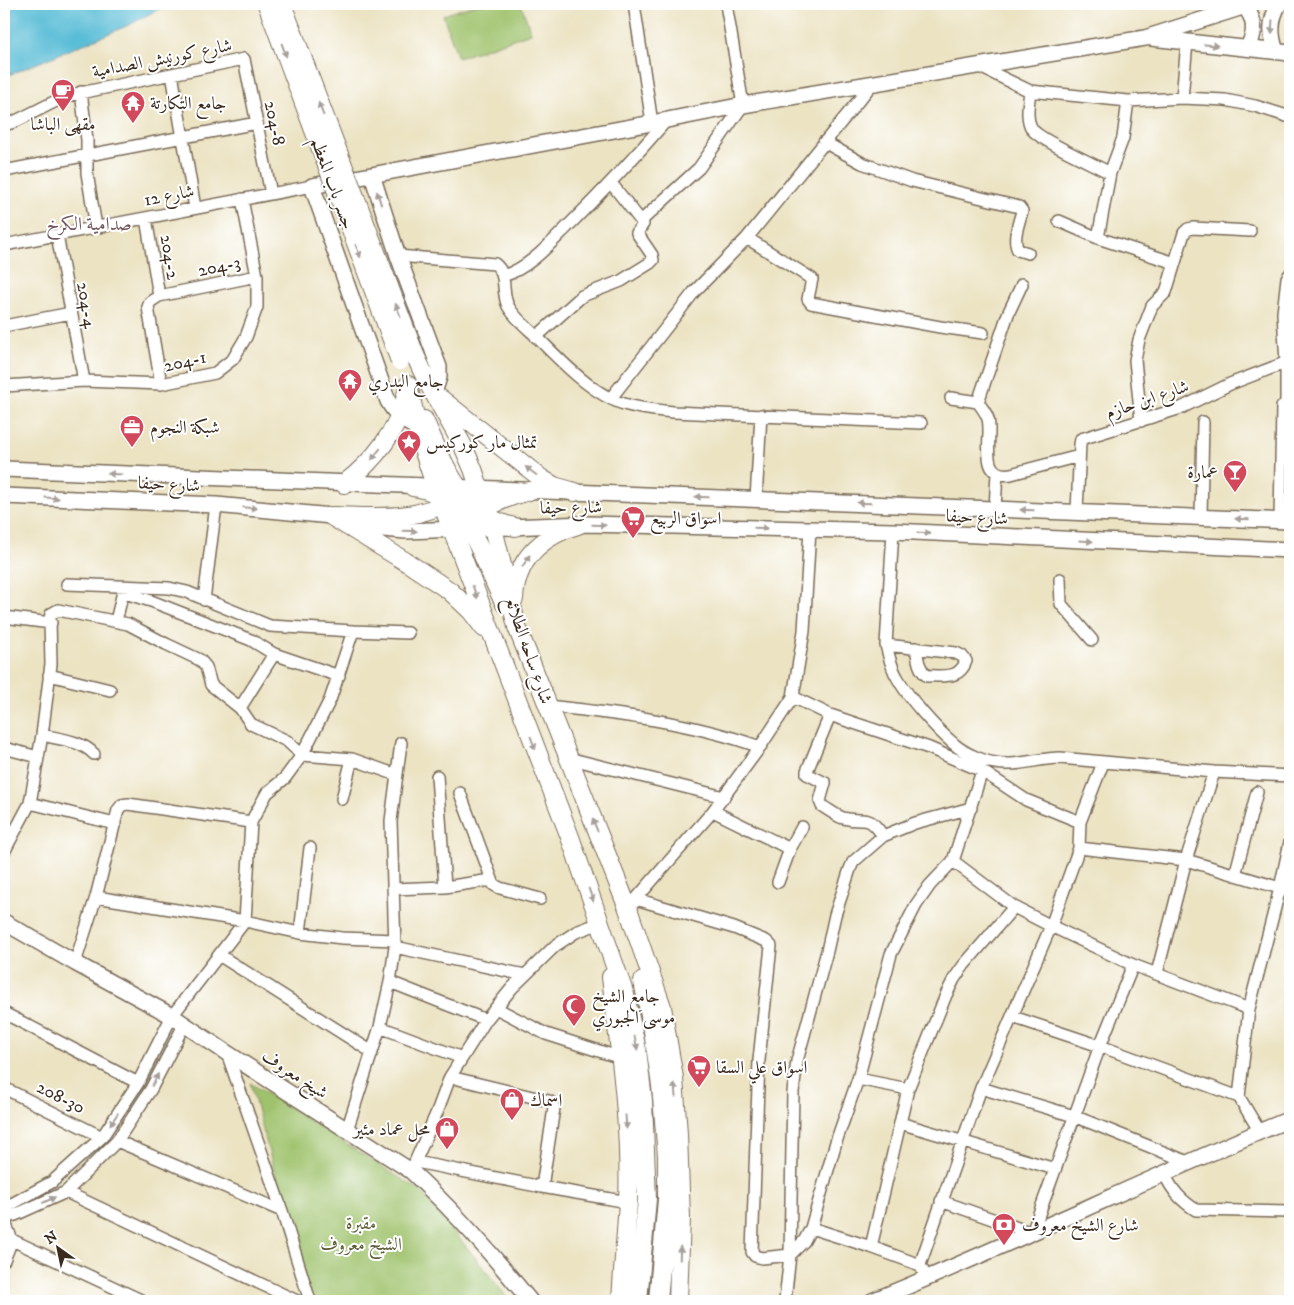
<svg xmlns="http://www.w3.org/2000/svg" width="1294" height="1305" viewBox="0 0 1294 1305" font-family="'IM FELL DW Pica',Amiri,serif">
	<rect width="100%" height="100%" fill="#fff"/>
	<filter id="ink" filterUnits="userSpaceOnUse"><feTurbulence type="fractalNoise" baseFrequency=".02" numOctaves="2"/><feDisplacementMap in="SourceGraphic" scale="10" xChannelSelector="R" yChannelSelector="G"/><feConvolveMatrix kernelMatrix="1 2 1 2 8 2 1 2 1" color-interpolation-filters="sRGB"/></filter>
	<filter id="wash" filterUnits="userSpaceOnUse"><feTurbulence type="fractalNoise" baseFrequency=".0096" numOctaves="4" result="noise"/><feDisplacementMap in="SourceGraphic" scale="20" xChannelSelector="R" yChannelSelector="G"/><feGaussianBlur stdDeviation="1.12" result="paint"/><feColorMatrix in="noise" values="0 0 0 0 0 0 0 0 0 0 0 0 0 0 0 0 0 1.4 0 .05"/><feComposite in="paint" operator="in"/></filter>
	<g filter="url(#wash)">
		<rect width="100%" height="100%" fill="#ece3c3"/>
		<path fill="#9fc26c" stroke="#6d7645" d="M477,4H521L531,33L458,58L443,15Z
			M250,1083L422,1192L510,1301H310Z"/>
		<path fill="#57bcd6" stroke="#49737a" d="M4,4H168L129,25L4,77Z"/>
	</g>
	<g filter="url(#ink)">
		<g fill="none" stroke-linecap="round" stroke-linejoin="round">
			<defs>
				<path id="street" d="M634,4L652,123
					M978,66L1030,91L1128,101L1182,98L1225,100L1255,106L1290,117
					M172,74L195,208
					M1030,91C1029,102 1025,118 1032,129C1039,140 1096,165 1110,173
					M81,92L87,140V173L96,227
					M1182,98L1187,42
					M4,125L14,122L66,96L244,59L271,194
					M824,142L862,163L912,181L1019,207L1022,211C1019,223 1012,239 1018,250L1028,253
					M4,171L257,123
					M146,218L159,296L150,302L148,307L161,384
					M641,221L699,168L743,105L726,4
					M1059,221L1098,238L1175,263
					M57,235L84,381
					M747,238L812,279L808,299L811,303L940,327L983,333
					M1098,238L1110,173L1123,138L1128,101
					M4,245L312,186
					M398,256L495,264C508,274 501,292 508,306C514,317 525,326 534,334C558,358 591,394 624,404C640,409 656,410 673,412L921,423
					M503,276C529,268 550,244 569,225C603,191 635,157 666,121
					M159,296L257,276
					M4,326L71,313
					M536,337L582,296L621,281L650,263L653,260L652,255L637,233L643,224L641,221L611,183
					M4,386L84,381L161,384L215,373L233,359L246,337L257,307V276L242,199
					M611,398L694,292L747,238L872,84
					M951,398L978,402C981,407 986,412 988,419C993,437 977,479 1011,474L1079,456
					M1286,401V363L1283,313L1287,278L1290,274
					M978,402L1008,314L1022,284
					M1141,421L1135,360L1139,340L1152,306L1166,292L1184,233L1188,229L1193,228L1250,231
					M756,499L761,415
					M995,508L997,473
					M1077,512L1080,444L1081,439L1181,408L1230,384L1290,361
					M1201,517L1203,422
					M1280,520L1282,407L1290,397
					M893,531L886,645C889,656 891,667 897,677C909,699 935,728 954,744C964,753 982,761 995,763C1017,767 1039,758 1060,758L1214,772L1290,776
					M1060,579L1061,604L1092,640
					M67,584L169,588L187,592L270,626L353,631
					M204,600L216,505
					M4,617L51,623
					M116,621L122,596L128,594L151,601L251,640L274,654L339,676
					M886,645L956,653L962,656L966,661C959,680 944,675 927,676C918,668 918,659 916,648
					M49,675L110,690
					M793,697L830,715L929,748L982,771L1026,800L1080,822
					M548,706C620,714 691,722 760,747
					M240,708L274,654
					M830,715L807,771V774L825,783L820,801L822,806C829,810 836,816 843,818C866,824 867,812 883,836
					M42,735C60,739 82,741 94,754
					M4,748L38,757
					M568,758L724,797
					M437,776L445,887
					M460,793L494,885L500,888L540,899
					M342,799L352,759
					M30,803L115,824
					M713,811L790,849
					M1079,848L1186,860L1290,891
					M4,852L30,803L42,735L51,664L50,619L51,614L58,610L128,624L166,644L200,660L206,667L211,685L240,708L251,724L287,741L302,755L352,759L397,775
					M953,861L1014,907L1051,926L1133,965L1249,1009
					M1235,875L1257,792
					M778,882L790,849L802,827
					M393,889L445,887L491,880
					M96,897L245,921L300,933L342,938L395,940
					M636,899L734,928L766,941L771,946L759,1060L752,1252L755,1256L762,1258L790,1255L804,1241L811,1228L836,1142L858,1079L891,954L916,905L930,885L953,861L982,771
					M631,903L636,899L713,811L760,747L793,697L804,631L810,529
					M300,933L310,848
					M395,947L525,975
					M219,955L372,1052
					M75,963L96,897L118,810L122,805L128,804L251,822
					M1157,973L1186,860L1214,772
					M390,982L486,1020
					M496,1008L546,1034L621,1058
					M4,1013L138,1083
					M1013,1017L1100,1046L1239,1097
					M380,1027L462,1058
					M227,1053L282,1211L310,1301
					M450,1077L549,1101L552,1103L554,1108L542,1187
					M858,1079L908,1089
					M4,1088L102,1137
					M981,1088L1074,1116L1188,1162
					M900,1123L1055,1169
					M347,1130L380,1027L390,982L395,947L391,821L401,743
					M1260,1132L1239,1097L1249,1009L1280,888L1290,842
					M117,1141L282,1211
					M416,1162L542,1187L628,1202
					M411,1171L437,1112L450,1077L486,1020L512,988L555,946L576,932L600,923
					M1164,1173C1172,1190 1180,1200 1196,1210L1290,1212
					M66,1192L297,1301
					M941,1201L1032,1233L1100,1046L1133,965
					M4,1215L10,1205L52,1182L102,1137L138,1083L172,1016L245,921L251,822L267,793L285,778L302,755L330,700L353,631L408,633
					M4,1217L15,1215L66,1192L117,1141L151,1089L185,1023
					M4,1220L12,1240L143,1301
					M811,1228L871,1247L920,1265
					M871,1247L908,1089L946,995L954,979L964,965L1014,907
					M4,1260L12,1240
					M927,1279L920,1265L981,1088L1051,926L1079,848L1080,822L1103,763
					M785,1301L790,1255L793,1092L797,1061L827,951L835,915L850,869L853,862L883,836L915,823L971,808"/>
				<path id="secondary" d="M1244,6C1256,19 1256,34 1247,48
					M1151,38L1290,53
					M1276,51C1270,35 1270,19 1279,4
					M372,175L398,256L439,367V377L434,393
					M426,431C410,426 396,416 388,401L312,186L652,123L743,105L1145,38L1252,4
					M4,469C432,489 861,503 1290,521
					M4,496L216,505L331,516L383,529L406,531L586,524L893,531L1290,550
					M4,922L75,963L172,1016L227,1053L411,1171C454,1211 493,1255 530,1301
					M872,1301C1013,1244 1150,1177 1290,1119"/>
				<path id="primary" d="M415,355L427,381L463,446L473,469L494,532L517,627L627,906L662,1007L674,1078L678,1134L681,1218L678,1301
					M408,385L421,443L436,488L570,837L625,995L637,1050L643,1100L647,1199L638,1301
					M441,399L542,479L554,486L575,492
					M424,420C444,463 462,517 515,527
					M344,484C374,461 400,429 407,391
					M413,487C420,488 426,489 432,492C473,512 485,567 505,604
					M477,515C493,502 510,496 529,491
					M331,516L408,563L450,591L471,611L484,628
					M334,516C375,517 417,522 452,499
					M514,599C516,559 542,536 578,525
					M611,977C620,1052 631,1127 628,1202C626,1235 623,1268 621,1301
					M643,981L653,1031L661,1086L667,1156V1199L658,1301"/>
			</defs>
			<use href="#street" stroke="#796b58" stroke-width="14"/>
			<use href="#secondary" stroke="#796b58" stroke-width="18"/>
			<use href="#primary" stroke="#796b58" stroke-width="20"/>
			<use href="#street" stroke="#fff" stroke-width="11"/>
			<use href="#secondary" stroke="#fff" stroke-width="15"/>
			<use href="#primary" stroke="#fff" stroke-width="18"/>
			<defs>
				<path id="primary-bridge" d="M267,4L400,361
					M282,4L415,355"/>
			</defs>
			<use href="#primary-bridge" stroke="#796b58" stroke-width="20" stroke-linecap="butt"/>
			<use href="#primary-bridge" stroke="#fff" stroke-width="18"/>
		</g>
		<defs><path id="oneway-solid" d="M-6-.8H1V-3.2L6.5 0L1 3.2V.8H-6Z" transform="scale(1.25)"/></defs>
		<g fill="#a79f9a">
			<use href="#oneway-solid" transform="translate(1272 27) rotate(93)"/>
			<use href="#oneway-solid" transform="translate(1211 45) rotate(6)"/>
			<use href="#oneway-solid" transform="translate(284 50) rotate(70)"/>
			<use href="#oneway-solid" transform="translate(321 109) rotate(-111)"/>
			<use href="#oneway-solid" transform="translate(379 198) rotate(-108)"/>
			<use href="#oneway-solid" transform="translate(358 251) rotate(69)"/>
			<use href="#oneway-solid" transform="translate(398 310) rotate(-111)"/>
			<use href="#oneway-solid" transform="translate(376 454) rotate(128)"/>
			<use href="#oneway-solid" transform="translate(531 471) rotate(-143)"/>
			<use href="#oneway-solid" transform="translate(115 474) rotate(-177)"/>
			<use href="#oneway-solid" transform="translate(702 497) rotate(-178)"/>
			<use href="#oneway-solid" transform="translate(52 498) rotate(3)"/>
			<use href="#oneway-solid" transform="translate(864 503) rotate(-178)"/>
			<use href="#oneway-solid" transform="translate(250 508) rotate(5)"/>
			<use href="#oneway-solid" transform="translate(1027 510) rotate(-178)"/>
			<use href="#oneway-solid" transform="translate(1242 519) rotate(-178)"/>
			<use href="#oneway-solid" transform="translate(599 525) rotate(1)"/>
			<use href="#oneway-solid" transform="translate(761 528) rotate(1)"/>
			<use href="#oneway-solid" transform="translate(410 531) rotate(1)"/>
			<use href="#oneway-solid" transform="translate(924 533) rotate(3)"/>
			<use href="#oneway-solid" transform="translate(1086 541) rotate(3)"/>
			<use href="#oneway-solid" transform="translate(526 561) rotate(-58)"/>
			<use href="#oneway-solid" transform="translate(475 592) rotate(69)"/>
			<use href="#oneway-solid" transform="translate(533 743) rotate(69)"/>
			<use href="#oneway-solid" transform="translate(595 825) rotate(-112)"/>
			<use href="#oneway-solid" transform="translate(591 895) rotate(70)"/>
			<use href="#oneway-solid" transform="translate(636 1043) rotate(78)"/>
			<use href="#oneway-solid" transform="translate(155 1080) rotate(-62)"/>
			<use href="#oneway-solid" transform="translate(675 1090) rotate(-94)"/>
			<use href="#oneway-solid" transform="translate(114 1119) rotate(124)"/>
			<use href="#oneway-solid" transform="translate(626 1122) rotate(86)"/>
			<use href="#oneway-solid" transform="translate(49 1200) rotate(-25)"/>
			<use href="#oneway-solid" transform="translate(680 1253) rotate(-88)"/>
		</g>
	</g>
	<defs>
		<symbol id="cafe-pin" viewBox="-11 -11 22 30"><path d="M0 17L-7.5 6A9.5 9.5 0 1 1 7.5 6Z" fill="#d1495b" stroke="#fff"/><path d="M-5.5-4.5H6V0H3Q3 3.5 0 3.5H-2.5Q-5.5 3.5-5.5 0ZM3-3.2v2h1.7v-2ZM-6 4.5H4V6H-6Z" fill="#fff"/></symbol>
		<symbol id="temple-pin" viewBox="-11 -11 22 30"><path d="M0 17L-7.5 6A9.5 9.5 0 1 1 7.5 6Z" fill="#d1495b" stroke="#fff"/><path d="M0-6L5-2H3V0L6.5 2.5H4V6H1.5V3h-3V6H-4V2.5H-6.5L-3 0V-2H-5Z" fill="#fff"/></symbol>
		<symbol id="office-pin" viewBox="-11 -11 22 30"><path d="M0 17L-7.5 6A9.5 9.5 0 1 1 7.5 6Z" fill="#d1495b" stroke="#fff"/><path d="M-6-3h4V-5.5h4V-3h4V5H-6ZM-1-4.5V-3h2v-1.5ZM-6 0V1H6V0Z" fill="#fff"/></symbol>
		<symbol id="sight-pin" viewBox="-11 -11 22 30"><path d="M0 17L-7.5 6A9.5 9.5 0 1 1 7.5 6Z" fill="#d1495b" stroke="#fff"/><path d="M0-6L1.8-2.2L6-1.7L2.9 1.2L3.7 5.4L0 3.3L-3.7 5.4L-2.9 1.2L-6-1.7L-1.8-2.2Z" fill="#fff"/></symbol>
		<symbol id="bar-pin" viewBox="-11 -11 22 30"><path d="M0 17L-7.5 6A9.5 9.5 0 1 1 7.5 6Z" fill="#d1495b" stroke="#fff"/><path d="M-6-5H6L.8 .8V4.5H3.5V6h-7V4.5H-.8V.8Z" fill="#fff"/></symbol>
		<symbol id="supermarket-pin" viewBox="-11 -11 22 30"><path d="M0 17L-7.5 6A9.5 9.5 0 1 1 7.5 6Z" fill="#d1495b" stroke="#fff"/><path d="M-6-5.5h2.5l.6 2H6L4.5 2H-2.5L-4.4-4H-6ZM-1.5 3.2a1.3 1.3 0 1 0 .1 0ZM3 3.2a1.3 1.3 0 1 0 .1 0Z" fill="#fff"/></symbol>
		<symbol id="mosque-pin" viewBox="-11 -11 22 30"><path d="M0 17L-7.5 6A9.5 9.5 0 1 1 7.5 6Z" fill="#d1495b" stroke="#fff"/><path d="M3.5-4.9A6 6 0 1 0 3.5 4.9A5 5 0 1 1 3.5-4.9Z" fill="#fff"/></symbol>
		<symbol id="shop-pin" viewBox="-11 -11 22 30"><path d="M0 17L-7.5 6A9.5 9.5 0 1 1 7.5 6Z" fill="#d1495b" stroke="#fff"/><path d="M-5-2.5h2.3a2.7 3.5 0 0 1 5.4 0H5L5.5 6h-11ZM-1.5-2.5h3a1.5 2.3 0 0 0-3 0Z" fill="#fff"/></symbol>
		<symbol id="bank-pin" viewBox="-11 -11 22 30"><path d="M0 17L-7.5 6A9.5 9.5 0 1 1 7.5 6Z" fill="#d1495b" stroke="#fff"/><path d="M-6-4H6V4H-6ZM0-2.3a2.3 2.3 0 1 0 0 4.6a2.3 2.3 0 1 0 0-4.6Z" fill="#fff"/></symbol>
	</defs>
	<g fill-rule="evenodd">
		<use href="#cafe-pin" x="49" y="77" width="28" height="38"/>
		<use href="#temple-pin" x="119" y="89" width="28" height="38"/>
		<use href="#temple-pin" x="336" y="367" width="28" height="38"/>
		<use href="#office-pin" x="118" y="413" width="28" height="38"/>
		<use href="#sight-pin" x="395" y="428" width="28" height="38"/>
		<use href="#bar-pin" x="1221" y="458" width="28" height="38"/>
		<use href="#supermarket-pin" x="619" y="504" width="28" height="38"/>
		<use href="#mosque-pin" x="560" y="992" width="28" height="38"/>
		<use href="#supermarket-pin" x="685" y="1053" width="28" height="38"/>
		<use href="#shop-pin" x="498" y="1086" width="28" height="38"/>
		<use href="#shop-pin" x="433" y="1115" width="28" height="38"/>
		<use href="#bank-pin" x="990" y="1211" width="28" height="38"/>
	</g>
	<g text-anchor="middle" stroke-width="4" stroke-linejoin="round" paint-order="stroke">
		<g font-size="18" fill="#3b2a1e" stroke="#fff">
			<text transform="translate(162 58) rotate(-11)" y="6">شارع كورنيش الصدامية</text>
			<text transform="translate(275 123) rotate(78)" y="6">204-8</text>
			<text transform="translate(333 183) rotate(70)" y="6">جسر باب المعظم</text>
			<text transform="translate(169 195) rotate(-11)" y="6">شارع 12</text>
			<text transform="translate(170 257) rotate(81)" y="6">204-2</text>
			<text transform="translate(219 266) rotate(-12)" y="6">204-3</text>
			<text transform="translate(87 305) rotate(80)" y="6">204-4</text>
			<text transform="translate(185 361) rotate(-13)" y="6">204-1</text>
			<text transform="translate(1147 399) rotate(-19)" y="6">شارع ابن حازم</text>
			<text transform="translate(169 484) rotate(3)" y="6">شارع حيفا</text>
			<text transform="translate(571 507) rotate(-1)" y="6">شارع حيفا</text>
			<text transform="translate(977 517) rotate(3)" y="6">شارع حيفا</text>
			<text transform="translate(529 650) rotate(71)" y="6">شارع ساحه الطلائع</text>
			<text transform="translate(295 1074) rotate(33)" y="6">شیخ معروف</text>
			<text transform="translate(61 1097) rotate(27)" y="6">208-30</text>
		</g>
		<g font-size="18" fill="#3b2a1e" stroke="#fff" text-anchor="start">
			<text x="150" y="109">جامع التكارتة</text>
			<text x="63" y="130" text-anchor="middle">مقهى الباشا</text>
			<text x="368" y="387">جامع البدري</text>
			<text x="150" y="433">شبكة النجوم</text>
			<text x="426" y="448">تمثال مار كوركيس</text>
			<text x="1218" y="478" text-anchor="end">عمارة</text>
			<text x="650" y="524">اسواق الربيع</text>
			<text x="592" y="1002">جامع الشيخ<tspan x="592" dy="21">موسى الجبوري</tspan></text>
			<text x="716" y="1073">اسواق علي السقا</text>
			<text x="530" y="1106">اسماك</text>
			<text x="430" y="1135" text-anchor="end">محل عماد مئير</text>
			<text x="1022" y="1231">شارع الشيخ معروف</text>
		</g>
		<g font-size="18" fill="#5e5f39" stroke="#fff">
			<text x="361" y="1229">مقبرة<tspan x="361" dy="21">الشيخ معروف</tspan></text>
		</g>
		<g font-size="19" fill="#73575c" stroke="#fff">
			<text x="89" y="230">صدامية الكرخ</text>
		</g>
	</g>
	<rect width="1294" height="1305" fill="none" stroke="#fff" stroke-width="20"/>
	<g transform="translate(58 1248) rotate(327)" stroke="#ffffff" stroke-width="4" paint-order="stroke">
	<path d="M0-4L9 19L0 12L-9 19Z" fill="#3b2a1e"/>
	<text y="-8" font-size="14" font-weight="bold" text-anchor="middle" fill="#3b2a1e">N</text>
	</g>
</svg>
